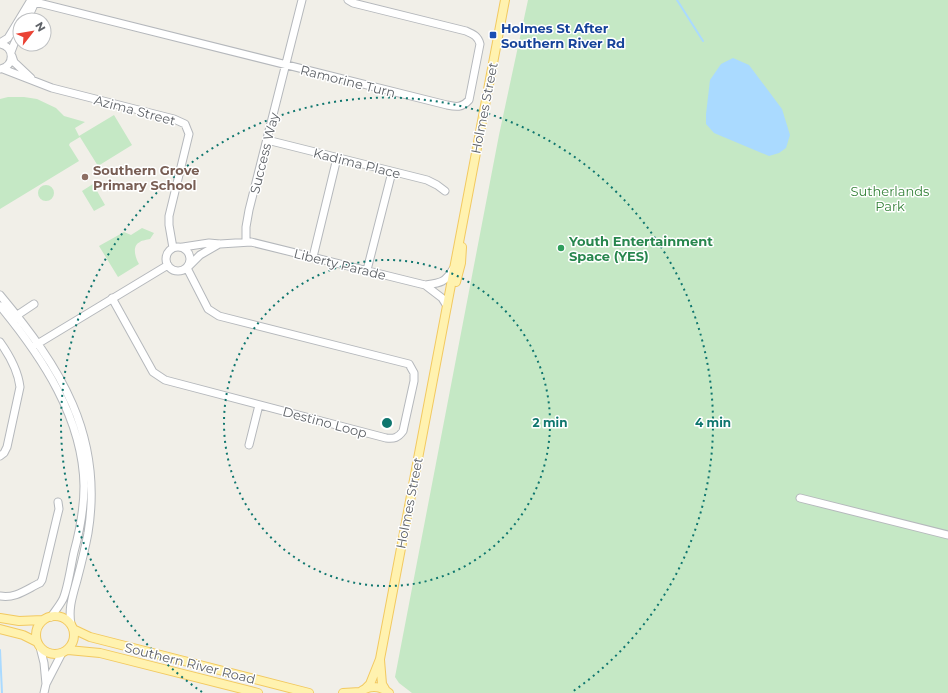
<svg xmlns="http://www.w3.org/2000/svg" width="948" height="693" viewBox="0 0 948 693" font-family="Montserrat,sans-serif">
	<rect width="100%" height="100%" fill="#f1efe8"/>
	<path fill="#c5e8c5" d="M528,0H948V693H412L399,683L395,677L499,135Z
		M8,97H24L37,99L56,108L64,116L85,122L75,128L79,136L114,115L132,145L98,166L80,137L70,143L69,145L79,161L0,209V99Z
		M93,184L105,205L94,211L82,191Z
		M38 193a8 8 0 1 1 16 0a8 8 0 1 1-16 0Z
		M142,228L154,233L150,239C147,240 142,240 140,242C131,246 136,259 139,264L118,277L99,246L124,232L131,235Z"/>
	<path fill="#aadaff" d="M733,58L749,65L782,109L790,135L786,148L779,153L769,156L714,133L706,124V114L710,80L721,64Z"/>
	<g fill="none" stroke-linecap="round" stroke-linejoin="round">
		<path stroke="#aadaff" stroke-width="2" d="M677,0L703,41
			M0,650L2,693"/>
		<defs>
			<path id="minor" d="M31,1L447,105C456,107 462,108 469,100L480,44C478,36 473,34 466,31L353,3L348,0
				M27,20L36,0
				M0,43L8,38L31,0
				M0,44C15,47 15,66 0,69
				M11,52L14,44L20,32
				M12,56L14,62L31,78
				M3,69L52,88L174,119L185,124L189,134L169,216V225L173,248
				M267,140L427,180L437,185L445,191
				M246,242V227L249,210L302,0
				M166 259a12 12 0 1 1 24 0a12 12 0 1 1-24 0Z
				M183,247L209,243L220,244L251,242L425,285C440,283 445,283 453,269
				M313,257L337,158
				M189,266L200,255L219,244
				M367,270L392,172
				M425,285L442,298L447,306
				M0,295C60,367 104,435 88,533C85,549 81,565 77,580C73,595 68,608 71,624
				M112,298L153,372L165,380L386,438C394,439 398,438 403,431L414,381V373L409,364L219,316L208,309L187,268
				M0,306C42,357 83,418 84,486C84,509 80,530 74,552C71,565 68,588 63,599C60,605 55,611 51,617
				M13,318L34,304
				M0,342C10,356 18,370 20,387L7,447L4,453L0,456
				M34,346L168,265
				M249,445L259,405
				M800,498L948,535
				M0,596C15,599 27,589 40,583L42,580L57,517L59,509L58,502
				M40,647L44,663L46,684
				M44,693L46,684L62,653"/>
			<path id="major" d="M456,282L461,263L462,247
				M36 635a19 19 0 1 1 38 0a19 19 0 1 1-38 0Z
				M0,618L19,621L43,620
				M0,629L23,635L37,642
				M73,629L90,637L309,693
				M68,650L100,653L258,693
				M380,660L382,684L385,689
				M365,689L370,684L380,659L505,0
				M343,693L360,692
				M359,693C368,685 380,685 389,693"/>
		</defs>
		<use href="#minor" stroke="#b5b8bc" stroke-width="9"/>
		<use href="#major" stroke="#f2c960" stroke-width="10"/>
		<use href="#minor" stroke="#fff" stroke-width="7"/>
		<use href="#major" stroke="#fff2af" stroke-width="8"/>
	</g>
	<g fill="none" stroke="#0f766e" stroke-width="2" stroke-dasharray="2 4">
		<circle cx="387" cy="423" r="163"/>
		<path d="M202 692A326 326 0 1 1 572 692"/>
	</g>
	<rect fill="#1a4fb4" stroke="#fff" stroke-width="1.5" x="489" y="31" width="8" height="8" rx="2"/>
	<circle fill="#8d6e63" stroke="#fff" stroke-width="1.5" cx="85" cy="177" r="4"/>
	<circle fill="#2e9e5b" stroke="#fff" stroke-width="1.5" cx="561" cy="248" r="4"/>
	<g text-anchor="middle" stroke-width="3" stroke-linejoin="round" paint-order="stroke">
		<g font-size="13" font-weight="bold" fill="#164399" stroke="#fff" text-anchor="start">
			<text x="501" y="33">Holmes St After<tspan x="501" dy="15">Southern River Rd</tspan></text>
		</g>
		<g font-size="13" fill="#5f6368" stroke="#fff">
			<text transform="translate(348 81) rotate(14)" y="5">Ramorine Turn</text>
			<text transform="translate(484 108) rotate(-79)" y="5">Holmes Street</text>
			<text transform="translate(135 110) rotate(15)" y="5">Azima Street</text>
			<text transform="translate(264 153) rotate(-76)" y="5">Success Way</text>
			<text transform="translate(357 163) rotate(14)" y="5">Kadima Place</text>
			<text transform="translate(340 264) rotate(14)" y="5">Liberty Parade</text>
			<text transform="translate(325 422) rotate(15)" y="5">Destino Loop</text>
			<text transform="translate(409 503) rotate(-79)" y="5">Holmes Street</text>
			<text transform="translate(190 663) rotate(14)" y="5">Southern River Road</text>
		</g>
		<g font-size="13" font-weight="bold" fill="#785e54" stroke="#fff" text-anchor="start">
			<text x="93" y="175">Southern Grove<tspan x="93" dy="15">Primary School</tspan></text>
		</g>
		<g font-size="13" fill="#348238" stroke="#fff">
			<text x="890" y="196">Sutherlands<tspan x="890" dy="15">Park</tspan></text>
		</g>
		<g font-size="13" font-weight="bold" fill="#27864d" stroke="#fff" text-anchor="start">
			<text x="569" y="246">Youth Entertainment<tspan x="569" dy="15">Space (YES)</tspan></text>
		</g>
	</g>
	<circle cx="387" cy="423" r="6" fill="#0f766e" stroke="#fff" stroke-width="2"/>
	<g font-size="12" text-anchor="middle" font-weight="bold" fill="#0f766e" stroke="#fff" stroke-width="3" stroke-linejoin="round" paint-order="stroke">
		<text x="550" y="427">2 min</text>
		<text x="713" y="427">4 min</text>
	</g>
	<g transform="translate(32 32) rotate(59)"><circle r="19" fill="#ffffff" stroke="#bfc1c3"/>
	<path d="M0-3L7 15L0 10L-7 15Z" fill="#ea4335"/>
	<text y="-6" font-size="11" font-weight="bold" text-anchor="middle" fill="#5f6368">N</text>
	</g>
</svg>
